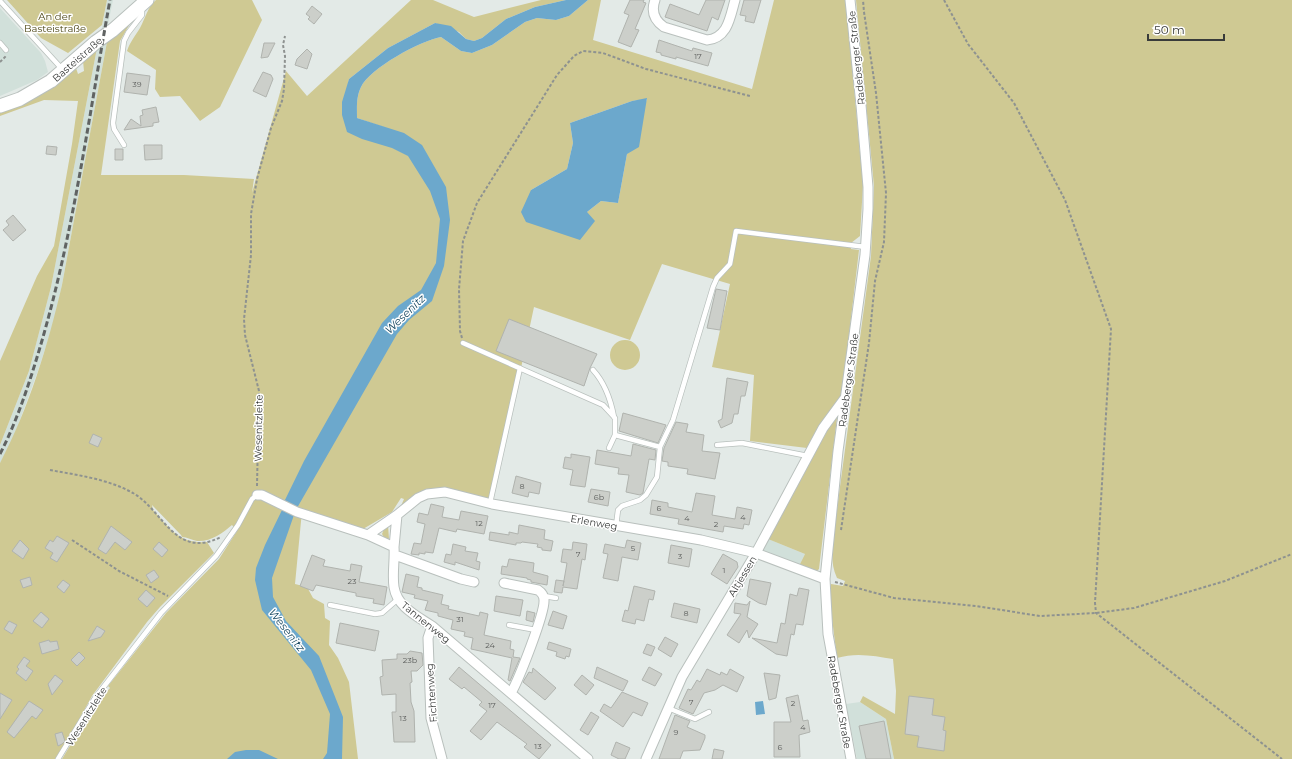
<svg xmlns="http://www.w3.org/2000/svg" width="1292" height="759" viewBox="0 0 1292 759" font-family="Montserrat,sans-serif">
	<rect width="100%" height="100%" fill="#e3eae7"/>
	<path fill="#d1e0da" d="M107,0H113L107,29L101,33Z
		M0,8L41,53L45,61L48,72L37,80L0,96Z
		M107,42L62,285L54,321L39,368L13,439L0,463V445L29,371L51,287L97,48Z
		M768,539L805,554L799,566L762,550Z
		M860,702L886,719L894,759H857L846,704Z"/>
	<path fill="#cfc993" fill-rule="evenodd" d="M7,0H107L102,25L68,53L41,38Z
		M156,0H252L262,20L220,107L200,121L180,96L160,97L155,89L156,70L127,51C130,42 135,36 140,28C146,17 147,8 156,0Z
		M411,0H433L474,17L541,0H566L535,7L506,19L482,38L474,41L466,39L459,32L435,23L388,48L349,79L342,115L389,129L357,118C357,108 356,97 361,87C370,68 420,41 441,37L461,51L472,53L492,45L525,22L537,18L556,20L569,16L588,0H601L593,40L752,89L774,0H846L863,185L860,236L851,243V249L859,250L842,395L807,448L750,441L754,375L712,367L730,284L662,264L630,340L534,307L492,504L436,493L397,515L404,499L401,498L392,512L363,529L302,511L295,584L307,587L313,598L324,604L325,618L330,621L329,645L338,658L349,682L358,759H62L94,706L110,688L108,686L166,613L219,559L237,531L232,525C223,533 210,542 197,541C192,540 187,537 182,537L181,535L152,505L153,510C170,529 179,544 207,542L214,553L160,607L147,622L92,696L64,747L56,759H0V463C29,408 48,345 62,285L107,42L131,22L120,41L101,175H184L254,179L252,193L286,71L307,96ZM647,99L627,154L618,203L601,201L587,212L531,190L567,169L573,143L570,123L632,101Z
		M856,0H1292V759H894L886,719L860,702L863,696L895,714L896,691L893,659C875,656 856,652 837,658L829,595L831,584L843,586L845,581L837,578C831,565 832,553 833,539L871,256L874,186Z
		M97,48L51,287L29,371L0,445V361L37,276L54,246L72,144L78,101L44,100L0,116V113C27,102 56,89 76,68L78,74L84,71L83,61Z
		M610 355a15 15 0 1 1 30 0a15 15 0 1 1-30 0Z
		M837,418L819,569L816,572L799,566L805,554L768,539L833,420Z
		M388,525L389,539L384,537L382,534L385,527Z"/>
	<path fill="#6ca8cc" d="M566,0H588L569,16L556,20L537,18L525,22L492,45L472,53L461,51L441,37C420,41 370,68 361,87C356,97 357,108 357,118L404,133L422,145L446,187L450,220L444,266L432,301L409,320L397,334L297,508L284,502L304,461L382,323L398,306L421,290L436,263L440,219L430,191L408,156L392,148L362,139L347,132L342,115V102L349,79L388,48L435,23L451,26L466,39L474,41L482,38L506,19L535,7Z
		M647,98L639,147L627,154L618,203L601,201L587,212L595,221L580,240L526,222L521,212L531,190L567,169L573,143L570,123L632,101Z
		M282,510L294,515L272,578L273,597L286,621L319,656L343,717L342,759H323L327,753L330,714L311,670L262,610L255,580L256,568L265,545Z
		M763,701L765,714L756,715L755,702Z
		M246,750H259L278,759H227L235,752Z"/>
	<path fill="#cccfca" stroke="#b0b3ae" d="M630,0H644L643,2L646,3L635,29L639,30L631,47L618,42L629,15L624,13Z
		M706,0H725L718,20L712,17L707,31L665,17L670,4L699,15Z
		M744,0H761L754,23L745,21L746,16L740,15Z
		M312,6L322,14L314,24L308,19L310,17L306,14Z
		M659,40L692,51L693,48L712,53L708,66L676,57V59L661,55V53L656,52Z
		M264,43H275L268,57L261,58Z
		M307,49L312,54L307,69L295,65L297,59Z
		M263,72L271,75L273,79L266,97L253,91Z
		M127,73L150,76L147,95L124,92Z
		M156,107L159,122L153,123V126L124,130L131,119L141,126L140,116L143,115L142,110Z
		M144,145H162V159L145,160Z
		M47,146L57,147L56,155L46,154Z
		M115,149H123V160H115Z
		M13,215L26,230L13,241L3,230L9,225L6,221Z
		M716,289L727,291L720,330L707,328Z
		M509,319L597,354L590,368L584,386L496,351Z
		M727,378L748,382L745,396H741L738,414H734L732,423L721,428L718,421L722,419Z
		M623,413L666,425L658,443L619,431Z
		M676,422L688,424L686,432L704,435L702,451L720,453L715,479L687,474L688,469L668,466V462L662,461L664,448Z
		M93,434L102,438L98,447L89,443Z
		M633,444L656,450L655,460L649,459L643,493L640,495L626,492L629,475L618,474L619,468L595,464L597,450L631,456Z
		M571,454L590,457L585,487L570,485L573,470L563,468L565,457L571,458Z
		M516,476L541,483L539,494L529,492L528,497L512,493Z
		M591,489L610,492L608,506L588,502Z
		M696,493L715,496L712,515L735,519L737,507L752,510L749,525L744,524L743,529L724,526L723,532L678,524L679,519L650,514L652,500L668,503V507L692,512Z
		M431,504L444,507L442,517L459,520L461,511L488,516L484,534L457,529L456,532L439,528L433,553L425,552V554L419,553V555L411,554L414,543L421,544L425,524L417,522L419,513L428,515Z
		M519,525L545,530L544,539L553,541L551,551L542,550V548L537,547L538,544L522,542L521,543H516V545L489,540L490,532L509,535V532L518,534Z
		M111,526L132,542L125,550L115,542L106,554L98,549Z
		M57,536L69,543L57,562L50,558L53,553L45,548L50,540L53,542Z
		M20,540L29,549L23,559L12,551Z
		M627,540L641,543L638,560L622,557L618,581L603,578L608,554L603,553L605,544L625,548Z
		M159,542L168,550L162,557L153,549Z
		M573,542L587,544L585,560L582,559L577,589L563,587L562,593L554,592L556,580L564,581L563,586L567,563L561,562L563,549L572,550Z
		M453,544L466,547L465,551L478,553L476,561L480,562L479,570L455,562V565L444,562L446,554L451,555Z
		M671,545L692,549L689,567L668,563Z
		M723,554L737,562L738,567L727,584L711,574Z
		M312,555L325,560L323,566L350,571L351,564L362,566L359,582L387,587L384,605L373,603L374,599L356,596V593L316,585L313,591L300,586Z
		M509,559L534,563L533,572L548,576L547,585L531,582V580L527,579V578L501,574L502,566L507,567Z
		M154,570L159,577L151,583L146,575Z
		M406,574L419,577L417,587L422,588V590L443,595L441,604L449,606L448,609L479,616L480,612L488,614L484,635L511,641L510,649L514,650L513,657L520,658L510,681L508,680L512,658L471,649L473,638L464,636L465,632L451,629L453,620L438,616V613L425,610L428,601L414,598L415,595L402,592Z
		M30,577L32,585L23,588L20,580Z
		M750,579L771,583L766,605L759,603L747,596Z
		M63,580L70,585L64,593L57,587Z
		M634,586L655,591L653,600L649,599L644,621L636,619L635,624L622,621L625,610L628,611Z
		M799,588L809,590L803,625L796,624L794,635L791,634L787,656L776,654L752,638L777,643L781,623L785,624L790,594L797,596Z
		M146,590L155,598L147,607L138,599Z
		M496,596L523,600L520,616L494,611Z
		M750,601L747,617L758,624L749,638L747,630L739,643L727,635L741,614L734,613L735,603L747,605Z
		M674,603L700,609L697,623L671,617Z
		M527,611L535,613L533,622L526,620Z
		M553,611L567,616L563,629L548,625Z
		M41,612L49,619L42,628L33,621Z
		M9,621L17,625L12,634L4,629Z
		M340,623L379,631L375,651L336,643Z
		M97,626L105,631L101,637L88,641Z
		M665,637L678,644L671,657L658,649Z
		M49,640L50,642L57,641L59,649L42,654L39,643Z
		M549,642L571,649L569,657L566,656L565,659L556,656L557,652L547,649Z
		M647,644L655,647L651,656L643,653Z
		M410,651L422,653L423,665L417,671H411L412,682L410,683L411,702L414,711L415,742H394L392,712H396V694L382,695L380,677L383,676L382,660L397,659V654H407Z
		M79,652L85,658L77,666L71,660Z
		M24,657L30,661L26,666L33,671L26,681L16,673L19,669L17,667Z
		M459,667L551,745L539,759L524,747L527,744L497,722L481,740L470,731L487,711L479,705L482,702L464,687L462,689L449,679Z
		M597,667L628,681L623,691L594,678Z
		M649,667L662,674L655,686L642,680Z
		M533,668L556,688L545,700L523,682L529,672L532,673Z
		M707,669L720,675L721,672L727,675L730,669L744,677L737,692L723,685L715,690L704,693L693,714L679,708L688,689L691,690L697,680L700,682Z
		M764,673L780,675L776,698L769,700Z
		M55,675L63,681L52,695L48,684Z
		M582,675L594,685L586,695L574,685Z
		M622,692L648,703L642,716L633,712L623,727L600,711L604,704L611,708Z
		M0,693L12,700L0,719Z
		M798,695L803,721L808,720L810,732L799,735L800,757H774V722H791L786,698Z
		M909,696L934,699L932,715L945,717L943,730L946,731L944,751L917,747L919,736L905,734Z
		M29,701L43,710L36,719L32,716L14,738L7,732Z
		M591,712L599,717L588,735L580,730Z
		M675,715L690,721L687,727L705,735V738L700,750L683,751L680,759H659Z
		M884,721L891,759H866L859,726Z
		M62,732L65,741L62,744L58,746L55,734Z
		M616,742L630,748L625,759H619L611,755Z
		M714,749L724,751L722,759H712Z"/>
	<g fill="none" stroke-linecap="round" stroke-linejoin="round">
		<defs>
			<path id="lane" d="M0,1L63,70
				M0,43L6,50
				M124,145L114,129L113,123L124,41L128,33L142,15V7
				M463,343L603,405L615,418V435L660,447
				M593,370C604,382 611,401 614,417
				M717,445L742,443L808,456
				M609,448L615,435
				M490,503L520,368
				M616,526L618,510L622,506L640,500L646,495L657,477L660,447L673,420L713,287L717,278L730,264L736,231L866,247
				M544,596L556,598
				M330,605L375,614L382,613L398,599
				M509,625L536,630
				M668,708L695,719L709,712
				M58,759L95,698L161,613L216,556L238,525L252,499L257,495"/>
			<path id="street" d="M655,0C651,11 654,20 664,27L707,40C728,38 730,17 735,0
				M850,0L861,105L868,187V209L865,255L838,451L825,579L828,634L851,759
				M257,495H262L297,512L368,535L394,547C395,560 392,574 394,587C397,607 417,616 432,626L588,759
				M368,535L397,515
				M394,547L397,515L418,498L427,494L445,492L492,504L701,540L756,553L825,579
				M395,555L461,579L474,582
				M504,583L538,590C541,592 544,595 544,600C545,613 519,679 511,693
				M432,626L428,638L431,718L442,759
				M646,759L682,677L756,553L823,428L845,398"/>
			<path id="secondary" d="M0,106L20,99L51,81L96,42L113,30L147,0"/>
		</defs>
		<use href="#lane" stroke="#b9c0bd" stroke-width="6"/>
		<use href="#street" stroke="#b9c0bd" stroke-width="11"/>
		<use href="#secondary" stroke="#b9c0bd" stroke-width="15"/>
		<path stroke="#8e9290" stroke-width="2" stroke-dasharray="3 2" stroke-linecap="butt" d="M944,0L968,44L1014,103L1065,200L1111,329L1095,603L1096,613L1282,759
			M0,62L6,56
			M462,338L460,331L459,289L463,241L477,203L557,75L574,56L583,51L603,53L646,69L750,96
			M50,470C77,475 108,479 133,493C164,511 175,560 221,537
			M257,486L259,391L245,335L244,319L251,255V214L257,179L271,128L282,101L284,89L285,56L283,45L285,36
			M841,530L869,343L875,281L884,242L886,193L876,93L864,12L863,0
			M72,540L119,571L168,596
			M835,582L894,598L976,606L1040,616L1096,613L1134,608L1225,581L1292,554"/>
		<use href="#lane" stroke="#fff" stroke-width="4.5"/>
		<use href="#street" stroke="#fff" stroke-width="9"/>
		<use href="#secondary" stroke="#fff" stroke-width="13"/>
		<path stroke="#606362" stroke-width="3" stroke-dasharray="6 3" stroke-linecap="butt" d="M0,454C18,419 30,381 41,344C74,231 89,115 110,0"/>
	</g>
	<g text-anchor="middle" stroke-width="3" stroke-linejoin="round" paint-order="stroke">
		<g font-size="8" fill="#5e605e">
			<text x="698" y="59">17</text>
			<text x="137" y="87">39</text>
			<text x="522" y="489">8</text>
			<text x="599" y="500">6b</text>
			<text x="659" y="511">6</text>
			<text x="743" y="520">4</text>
			<text x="687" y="521">4</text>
			<text x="479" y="526">12</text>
			<text x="716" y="527">2</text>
			<text x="633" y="551">5</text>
			<text x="578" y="557">7</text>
			<text x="680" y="559">3</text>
			<text x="724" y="573">1</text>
			<text x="352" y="584">23</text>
			<text x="686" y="616">8</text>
			<text x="460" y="622">31</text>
			<text x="490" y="648">24</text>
			<text x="410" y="663">23b</text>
			<text x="691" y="705">7</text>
			<text x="793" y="706">2</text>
			<text x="492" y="708">17</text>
			<text x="403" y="721">13</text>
			<text x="803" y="730">4</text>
			<text x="676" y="735">9</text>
			<text x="538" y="749">13</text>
			<text x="780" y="750">6</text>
		</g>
		<g font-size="10" fill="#4c4616" stroke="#fff">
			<text x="55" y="20">An der<tspan x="55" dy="12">Basteistraße</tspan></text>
		</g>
		<g font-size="10" fill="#393b3a" stroke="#fff">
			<text transform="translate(856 58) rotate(-96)" y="4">Radeberger Straße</text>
			<text transform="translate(77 59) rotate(-41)" y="4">Basteistraße</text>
			<text transform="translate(848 380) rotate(-82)" y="4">Radeberger Straße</text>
			<text transform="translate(258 428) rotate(-89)" y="4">Wesenitzleite</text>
			<text transform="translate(594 522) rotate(10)" y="4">Erlenweg</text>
			<text transform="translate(742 576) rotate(-59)" y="4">Altjessen</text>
			<text transform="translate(426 622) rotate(39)" y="4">Tannenweg</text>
			<text transform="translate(431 693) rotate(-94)" y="4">Fichtenweg</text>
			<text transform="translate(840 702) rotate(80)" y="4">Radeberger Straße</text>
			<text transform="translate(86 716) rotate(-58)" y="4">Wesenitzleite</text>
		</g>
		<g font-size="11" font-style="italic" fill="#174760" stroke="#fff">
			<text transform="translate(405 314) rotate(-44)" y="4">Wesenitz</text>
			<text transform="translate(287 630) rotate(52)" y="4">Wesenitz</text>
		</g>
	</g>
	<path d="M1148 34v6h76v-6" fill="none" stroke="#393b3a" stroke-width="2"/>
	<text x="1154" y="34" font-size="12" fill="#393b3a" stroke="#ffffff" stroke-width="3" paint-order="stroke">50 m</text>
</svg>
